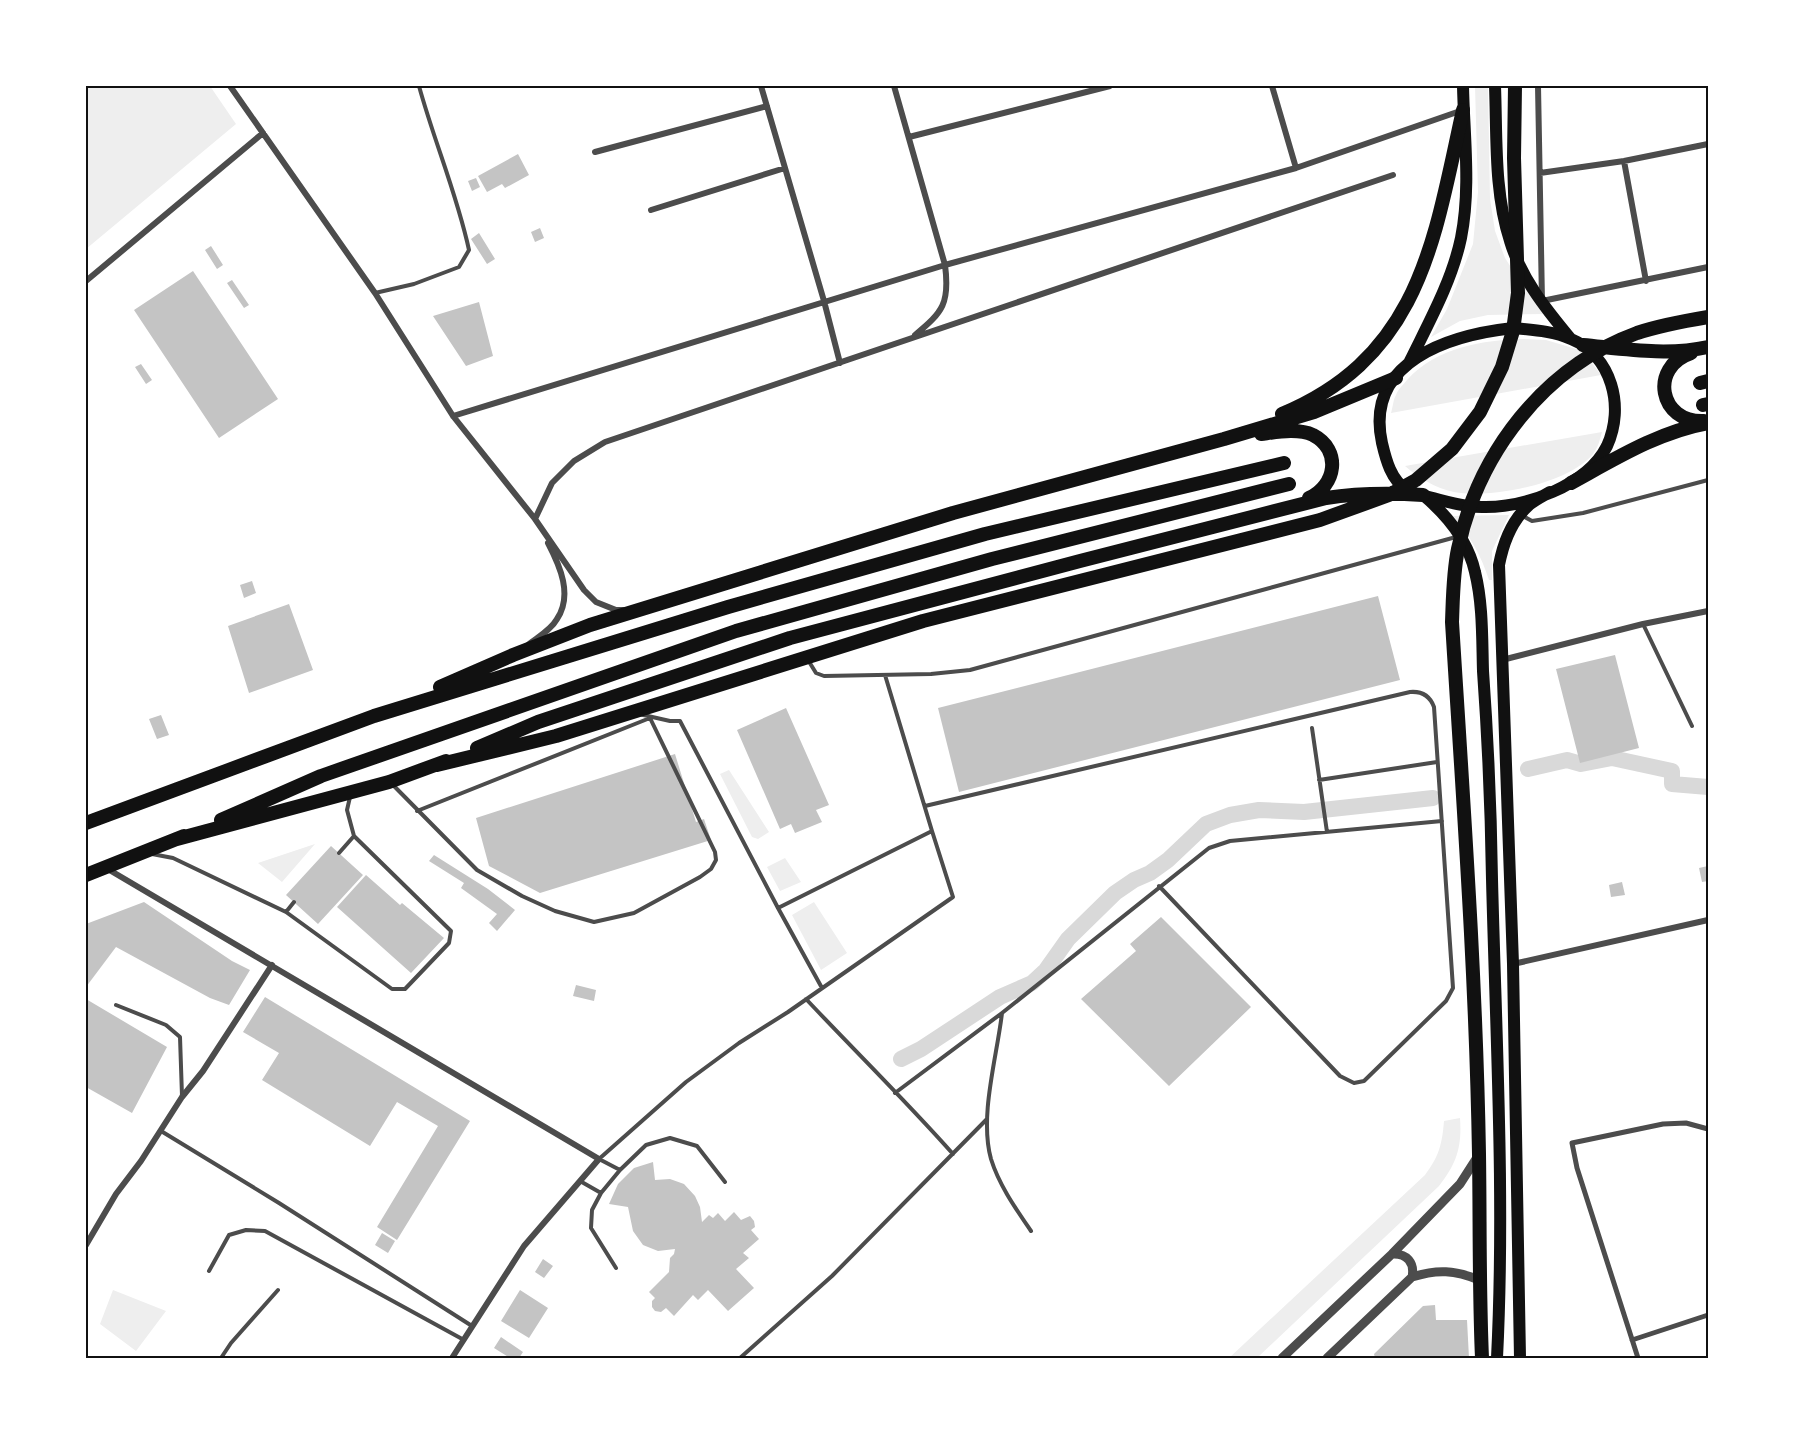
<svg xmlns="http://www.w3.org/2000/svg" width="1794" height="1444" viewBox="0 0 1794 1444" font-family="'Crimson Pro',serif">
	<rect width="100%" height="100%" fill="#fff"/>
	<path fill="#eee" d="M86,86H210L236,124L86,249Z
		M1475,86H1488L1490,199L1495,231L1505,258L1527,292L1545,314L1488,315L1460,321L1431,337L1447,309L1473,244L1478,192Z
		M1524,339L1546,340L1583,351L1601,375L1391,413C1393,407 1393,400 1396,395C1398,389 1404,384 1407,380C1437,347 1483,340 1524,339Z
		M1602,432C1600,439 1598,448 1593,454C1568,484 1491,499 1454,492C1435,488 1419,478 1405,466Z
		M1509,515L1492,551V580H1489C1481,555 1470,536 1453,516Z
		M729,770L769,832L758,839L752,837L720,774Z
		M315,844L282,882L258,863Z
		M785,858L801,882L780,891L767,867Z
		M814,902L847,953L821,970L792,915Z
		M1460,1118C1462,1147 1457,1163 1439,1186L1257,1358H1229L1425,1175C1439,1156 1442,1145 1444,1121Z
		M113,1290L166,1311L136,1351L100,1324Z"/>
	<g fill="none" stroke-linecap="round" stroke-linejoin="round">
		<path stroke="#d9d9d9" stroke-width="16" d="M1528,769L1567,760L1581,764L1612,758L1672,771V784L1708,787
			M901,1059L921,1049L1000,997L1032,983L1046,970L1068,939L1115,893L1134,880L1150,873L1168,860L1206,824L1230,815L1259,810L1304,812L1433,798"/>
	</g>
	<path fill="#c4c4c4" d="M518,154L529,175L505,188L502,184L487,192L478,176Z
		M476,178L480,187L472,191L468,181Z
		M540,228L544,238L535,242L531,232Z
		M479,233L495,259L487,264L471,239Z
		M211,246L223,265L217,269L205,250Z
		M193,271L278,399L219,438L134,310Z
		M232,280L249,305L244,308L227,283Z
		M479,302L493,356L466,366L433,316Z
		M141,364L152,380L146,384L135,367Z
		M252,581L256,593L244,598L240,585Z
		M1378,596L1400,680L959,792L938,708Z
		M289,604L313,670L249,693L228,626Z
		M1615,655L1639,748L1580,763L1556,669Z
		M786,708L829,805L816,810L822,822L795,833L791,824L780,829L737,730Z
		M161,715L169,735L157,739L149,719Z
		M675,754L696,822L704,819L711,840L540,893L489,866L476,818Z
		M331,846L363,875L318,924L286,895Z
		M434,855L488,889L515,910L497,931L489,923L497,914L461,888L464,883L429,861Z
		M1708,866V881L1702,882L1699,868Z
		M366,875L400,905L402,903L444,938L411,973L337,907Z
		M1622,882L1625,895L1611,897L1609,885Z
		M144,902L232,961L250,970L229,1005L210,998L116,947L86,987V924Z
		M1161,917L1251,1007L1169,1086L1081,999L1136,951L1130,944Z
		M576,985L596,990L594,1001L573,996Z
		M265,997L470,1121L397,1240L377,1227L438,1126L397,1102L370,1146L262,1080L279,1053L243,1032Z
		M86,999L167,1047L132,1113L86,1087Z
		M653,1162L655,1180L670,1179L684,1184L695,1196L700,1207L702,1222L709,1215L713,1218L718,1213L725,1221L734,1212L741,1220L750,1216L754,1221L755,1227L751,1230L759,1239L743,1253L749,1258L736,1269L754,1288L728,1311L708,1290L698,1300L693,1295L674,1316L666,1308L661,1312L655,1311L652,1307V1301L655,1298L649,1292L669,1272L670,1258L674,1254L675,1249L658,1251L643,1245L633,1231L628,1207L609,1204L618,1184L634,1168Z
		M382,1233L395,1241L388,1253L375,1245Z
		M543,1259L553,1266L544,1278L535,1272Z
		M520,1290L548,1308L529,1338L501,1321Z
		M1435,1305L1436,1320H1467L1469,1358H1375L1374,1354L1423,1306Z
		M501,1337L523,1352L519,1358H510L494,1348Z"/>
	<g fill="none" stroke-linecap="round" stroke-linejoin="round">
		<path stroke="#4c4c4c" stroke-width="4" d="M375,293L414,284L459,267L469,250C457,194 434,141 419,86
			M1521,515L1532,521L1583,513L1708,480
			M1643,624L1692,726
			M808,660L816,673L824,676L931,674L970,670L1456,537
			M639,714L670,721H680L778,908L822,988
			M1312,728L1327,832
			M1319,780L1437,762
			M392,784L477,870L522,896L555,911L594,922L634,913L700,877L711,869L716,860L715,852L650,718L417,811
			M925,806L1410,692C1422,691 1430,696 1434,707L1453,988L1446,1001L1364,1081L1354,1083L1340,1076L1159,886
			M339,853L354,836
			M152,854L173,858L286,912L392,989H405L449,943L451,931L354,836L347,810L350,797
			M778,908L932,831L885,675
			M286,912L294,902
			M806,999C855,1051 906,1101 953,1154
			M116,1005L166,1025L180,1037L182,1096
			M1002,1013C997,1057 979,1116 991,1159C999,1185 1016,1209 1031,1231
			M895,1093L1002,1013L1209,848L1230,841L1442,821
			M161,1131L279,1203L472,1326
			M620,1170L599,1159L686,1082L739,1043L788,1012L953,897L932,831
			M580,1181L601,1193
			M616,1268L591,1228L592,1210L601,1193L620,1170L646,1145L670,1138L697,1146L725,1182
			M209,1271L229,1235L246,1230L265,1231L464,1340
			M221,1358L231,1343L278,1290
			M740,1358L832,1276L987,1119"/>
		<path stroke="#4c4c4c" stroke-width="5" d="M1632,1340L1708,1315
			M1638,1358L1577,1168L1572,1143L1663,1124L1686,1123L1708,1129"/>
		<path stroke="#4c4c4c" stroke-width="6" d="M230,86L375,293L453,416L535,519L584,590L596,602L616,610H624
			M761,86L824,301L840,363
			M894,86L945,265C950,303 943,312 915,335
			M1272,86L1296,168
			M1538,86L1542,301L1708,267
			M909,137L1110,86
			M595,152L767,106
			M1624,161L1646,281
			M1540,173L1624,161L1708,144
			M651,210L785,168
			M86,281L263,133
			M453,416L945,265L1296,168L1463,110
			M535,519L552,483L574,461L605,442L1393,175
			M529,644C538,637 551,630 557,619C573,595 560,566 548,543
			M1502,660L1643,624L1708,611
			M106,868L599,1159L524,1246L452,1358
			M1513,964L1708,920
			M86,1245L116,1194L141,1161L182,1097L203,1071L272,965"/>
		<path stroke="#4c4c4c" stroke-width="9" d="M1392,1254C1407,1253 1415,1263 1412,1277
			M1282,1358L1392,1254L1460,1184L1478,1156
			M1327,1358L1412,1277C1437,1269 1455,1270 1479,1280"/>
		<path stroke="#111" stroke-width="12" d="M1495,86C1497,137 1494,192 1510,241C1521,278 1546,309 1570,338
			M1513,328C1532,330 1553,331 1571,339C1612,356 1625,407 1607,446C1587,486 1524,508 1482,507C1465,507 1450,503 1433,498C1425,496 1414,494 1407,490C1391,480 1386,460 1382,443C1364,361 1450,335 1513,328Z
			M1410,361C1429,322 1452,281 1461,238C1471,188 1464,136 1463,86
			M1423,495C1447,515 1468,541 1475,572C1483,604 1482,639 1483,671C1488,741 1491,810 1492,879C1496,1039 1505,1199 1497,1358
			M1520,1358L1513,964L1499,565C1503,544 1512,520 1529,505C1535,500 1543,496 1550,492"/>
		<path stroke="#111" stroke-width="14" d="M1583,345C1625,349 1667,356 1708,347
			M1691,353C1649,367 1659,423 1704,421
			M1700,383L1708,381
			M1703,405L1708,404
			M1282,414C1421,356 1434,240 1463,110
			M1261,434C1277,432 1298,428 1313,435C1342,450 1336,486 1309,498
			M1571,483C1615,459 1658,432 1708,423
			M440,687L513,655L590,625L953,513L1224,439L1314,412L1396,378
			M477,748L538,722L790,638L1080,561L1326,498C1359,493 1390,493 1423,495
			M437,765L556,736L923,621L1320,520L1389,495L1416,480L1452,449L1480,412L1502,367L1513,331L1518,293L1514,158L1515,86
			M221,820L321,776L736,631L992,559L1289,484
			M86,823L374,716L728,607L985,534L1284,463
			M177,839L389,782L446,761
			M86,875L184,836
			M1482,1358C1479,1290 1480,1222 1479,1154C1476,976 1463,799 1452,622C1453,597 1453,573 1458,549C1478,453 1544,367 1637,333C1661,325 1684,321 1708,317"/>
	</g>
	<rect width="1794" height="1444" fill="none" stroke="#ffffff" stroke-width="174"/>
	<rect x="87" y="87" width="1620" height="1270" fill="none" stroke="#111" stroke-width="2"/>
</svg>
